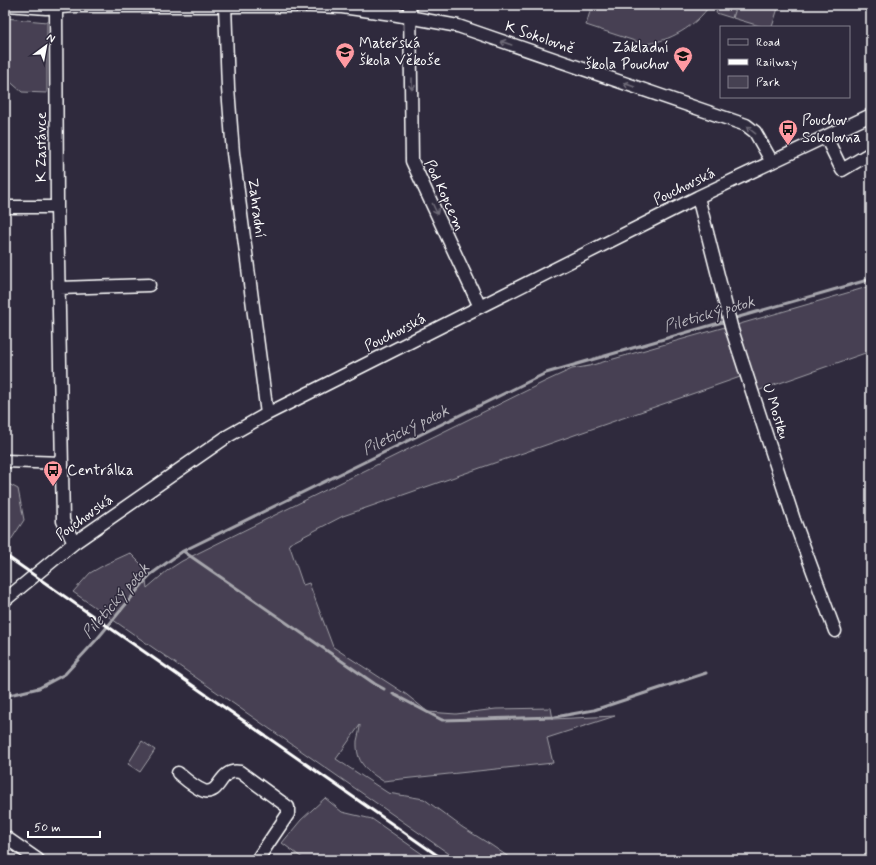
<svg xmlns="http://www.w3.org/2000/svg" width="876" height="865" viewBox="0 0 876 865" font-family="Mynerve,sans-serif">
	<rect width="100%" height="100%" fill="#2f2a3d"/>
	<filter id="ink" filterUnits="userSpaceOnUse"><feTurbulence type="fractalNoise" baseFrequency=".025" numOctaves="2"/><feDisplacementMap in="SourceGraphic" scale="8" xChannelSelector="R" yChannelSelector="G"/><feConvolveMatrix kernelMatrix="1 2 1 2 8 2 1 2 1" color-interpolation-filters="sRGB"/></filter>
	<g filter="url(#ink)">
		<path fill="#464152" stroke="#a2a0a8" d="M592,5H710C696,26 669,42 644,44L586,25Z
			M718,5H736L732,18L716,13Z
			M737,5H779L772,27H763L733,18Z
			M5,18L47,22V93L22,92L6,78H5V33L6,31L5,30Z
			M871,286V351L757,391L733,326Z
			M725,327L743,376L343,516L289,544L303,585L309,583L333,647L407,695L428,712L456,714L496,709L551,708L553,719L615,716L547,738L553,763L383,781C366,770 356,763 357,741C358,736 360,730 360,725L336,759L388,793L424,799L462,827L491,845L513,860L521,857L524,860H458L73,592L90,573L106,564L130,553L144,567L147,588L168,570L182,561L546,381L572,369L589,366Z
			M5,482L18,489L24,520L7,546L5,545Z
			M142,741L155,750L140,772L128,764Z
			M325,798L342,812L372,819L431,860H305L282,843L301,820Z"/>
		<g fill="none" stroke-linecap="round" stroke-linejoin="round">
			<path stroke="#a7a6ad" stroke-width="3" d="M732,319L871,279
				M183,551L375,684L384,689
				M393,694L442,720L555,717L594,710L706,673
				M5,696L39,688L65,674L98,638L150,575L183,551L546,373L726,321"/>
			<defs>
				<path id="minor" d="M7,5L46,8L75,6H309L342,7L392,14L458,26L746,125L755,132L772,162
					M56,5L57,207L63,521L74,543
					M225,5L228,88L233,153L267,414
					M410,5L412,161L480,307
					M826,137L842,170L871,153
					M698,197L732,330L794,520L835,631
					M5,207H57
					M59,288L149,285
					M5,461L62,463
					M5,600L74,543L228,436L267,414L698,197L871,115
					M178,773C185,779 195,788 204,791C222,795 218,768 240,772L288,807V814L257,860
					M5,837L38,860"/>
			</defs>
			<use href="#minor" stroke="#fff" stroke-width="15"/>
			<use href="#minor" stroke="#2f2a3d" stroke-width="12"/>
			<path stroke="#fff" stroke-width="3" d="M5,555L444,860"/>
		</g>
		<defs><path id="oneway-shaft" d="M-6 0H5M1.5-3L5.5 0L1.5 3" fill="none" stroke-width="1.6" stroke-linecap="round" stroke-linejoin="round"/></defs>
		<g stroke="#6d6a77">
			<use href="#oneway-shaft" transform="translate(506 43) rotate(-161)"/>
			<use href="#oneway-shaft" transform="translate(412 84) rotate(90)"/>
			<use href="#oneway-shaft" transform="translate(629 85) rotate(-161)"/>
			<use href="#oneway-shaft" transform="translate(751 130) rotate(-141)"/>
			<use href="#oneway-shaft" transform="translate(435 209) rotate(65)"/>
		</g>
	</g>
	<defs>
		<symbol id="school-pin" viewBox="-11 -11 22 30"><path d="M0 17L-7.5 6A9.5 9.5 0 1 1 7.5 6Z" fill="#ff9aa2" stroke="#2f2a3d"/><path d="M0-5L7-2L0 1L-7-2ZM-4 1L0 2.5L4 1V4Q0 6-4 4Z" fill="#111"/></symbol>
		<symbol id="bus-pin" viewBox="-11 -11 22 30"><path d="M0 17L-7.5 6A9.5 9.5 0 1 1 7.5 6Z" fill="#ff9aa2" stroke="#2f2a3d"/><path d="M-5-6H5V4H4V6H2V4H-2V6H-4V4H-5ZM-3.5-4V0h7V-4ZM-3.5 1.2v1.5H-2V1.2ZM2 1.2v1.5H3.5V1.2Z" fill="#111"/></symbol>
	</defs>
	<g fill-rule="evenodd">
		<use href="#school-pin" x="334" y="41" width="22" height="30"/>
		<use href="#school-pin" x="672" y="45" width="22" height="30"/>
		<use href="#bus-pin" x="777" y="118" width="22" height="30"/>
		<use href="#bus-pin" x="42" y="459" width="22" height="30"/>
	</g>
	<g text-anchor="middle" stroke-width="3" stroke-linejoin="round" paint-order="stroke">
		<g font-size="15" fill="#fff" stroke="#2f2a3d">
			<text transform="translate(540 37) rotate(19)" y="5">K Sokolovně</text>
			<text transform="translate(41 147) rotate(-90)" y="5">K Zastávce</text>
			<text transform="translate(684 186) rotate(-26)" y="5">Pouchovská</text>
			<text transform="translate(445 195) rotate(65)" y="5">Pod Kopcem</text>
			<text transform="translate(257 208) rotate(83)" y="5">Zahradní</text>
			<text transform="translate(395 332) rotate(-27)" y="5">Pouchovská</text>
			<text transform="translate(776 411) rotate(72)" y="5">U Mostku</text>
			<text transform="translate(84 517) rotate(-36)" y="5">Pouchovská</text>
		</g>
		<g font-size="15" fill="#fff" stroke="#2f2a3d" text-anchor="start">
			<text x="359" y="48">Mateřská<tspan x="359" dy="17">škola Věkoše</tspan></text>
			<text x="669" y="52" text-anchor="end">Základní<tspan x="669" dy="17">škola Pouchov</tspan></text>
			<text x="802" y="125">Pouchov<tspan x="802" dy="17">Sokolovna</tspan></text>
			<text x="67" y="475">Centrálka</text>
		</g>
		<g font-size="16" font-style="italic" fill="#b6b4bb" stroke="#2f2a3d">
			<text transform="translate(709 313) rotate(-16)" y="6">Piletický potok</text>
			<text transform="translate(405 429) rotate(-26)" y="6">Piletický potok</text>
			<text transform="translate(115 600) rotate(-49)" y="6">Piletický potok</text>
		</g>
	</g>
	<rect width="876" height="865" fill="none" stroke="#2f2a3d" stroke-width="20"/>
	<rect x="10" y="10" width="856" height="845" fill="none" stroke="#fff" stroke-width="1.5" filter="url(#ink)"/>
	<rect x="720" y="26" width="130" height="72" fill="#2f2a3d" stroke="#827f8b"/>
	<rect x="728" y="39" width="20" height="6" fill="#2f2a3d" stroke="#827f8b"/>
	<text x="756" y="46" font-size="12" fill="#ffffff">Road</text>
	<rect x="728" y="59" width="20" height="6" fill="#ffffff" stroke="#827f8b"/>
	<text x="756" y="66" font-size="12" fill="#ffffff">Railway</text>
	<rect x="728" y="76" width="20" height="12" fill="#464152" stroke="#827f8b"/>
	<text x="756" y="86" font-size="12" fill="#ffffff">Park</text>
	<g transform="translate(46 46) rotate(32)" stroke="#2f2a3d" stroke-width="3" paint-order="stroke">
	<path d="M0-3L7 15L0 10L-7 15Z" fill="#ffffff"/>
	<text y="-6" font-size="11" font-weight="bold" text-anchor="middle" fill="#ffffff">N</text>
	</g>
	<path d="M28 831v6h72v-6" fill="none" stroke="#ffffff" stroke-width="2"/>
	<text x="34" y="831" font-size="12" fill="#ffffff" stroke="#2f2a3d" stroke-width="3" paint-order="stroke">50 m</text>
</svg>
